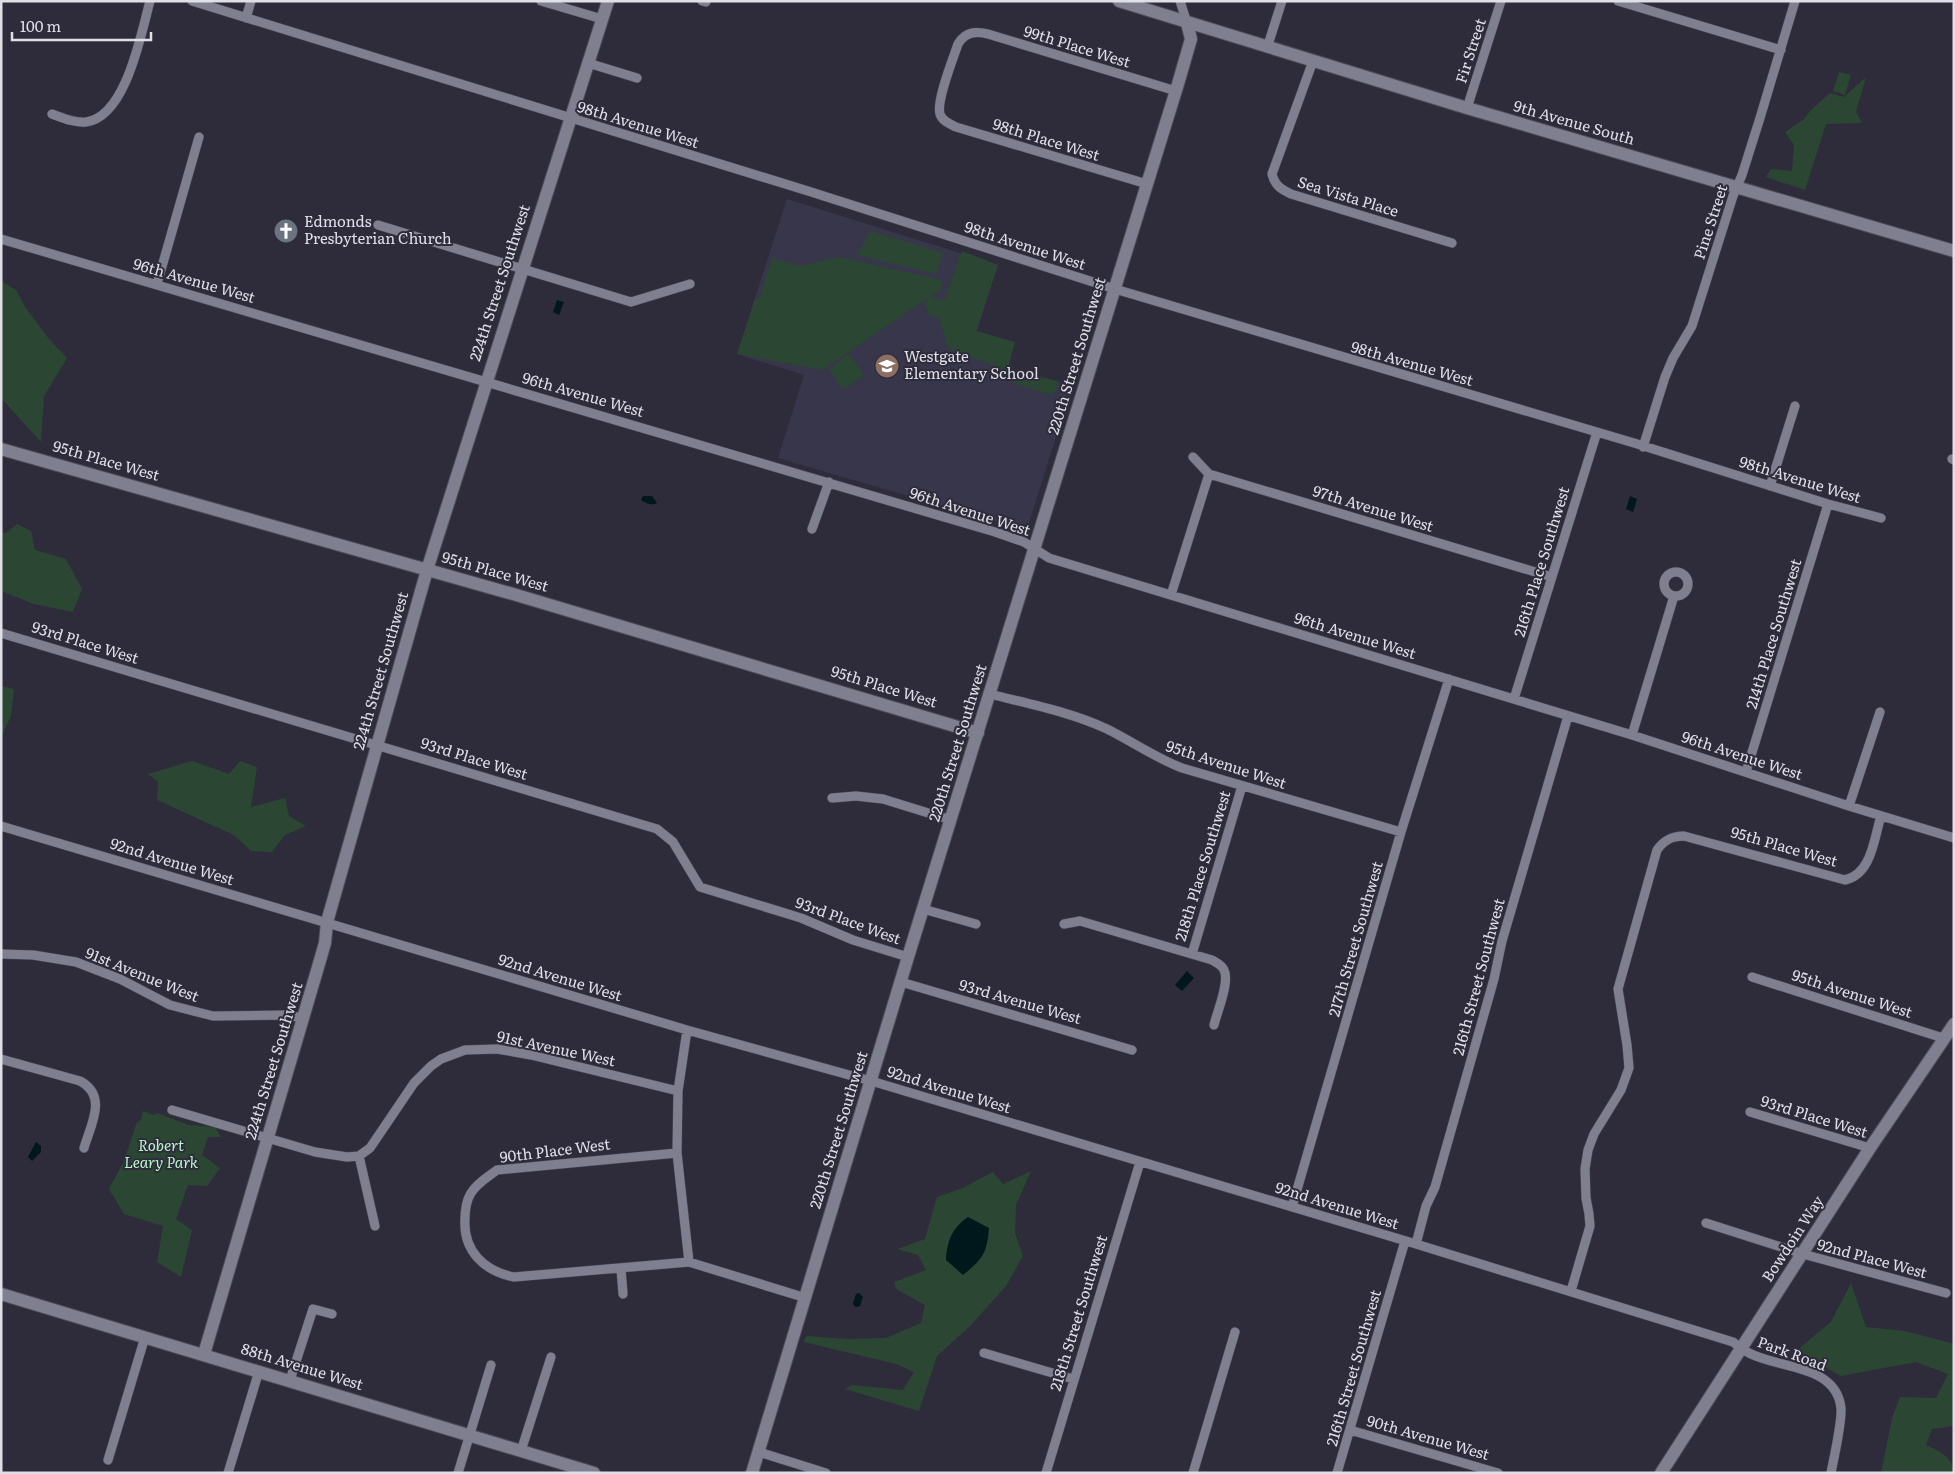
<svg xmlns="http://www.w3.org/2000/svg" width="1955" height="1474" viewBox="0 0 1955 1474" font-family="Literata,serif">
	<rect width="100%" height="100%" fill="#2e2c3b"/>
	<path fill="#38364a" d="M787,199L998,265L969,356L1072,386L1029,523L1022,529L778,458L804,375L737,354Z"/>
	<path fill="#2c4634" d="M1839,72L1851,75L1845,95L1833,91Z
		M1866,77L1856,112L1862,123L1826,124L1805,190L1766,177L1771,169L1792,171L1794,145L1785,132L1803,120L1812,109L1830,93L1844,97Z
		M870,231L943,253L936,274L857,255Z
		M962,251L998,265L976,331L1015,342L1007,371L948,348L939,318L929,315L924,303L928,298L822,370L737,354L755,299H759L772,258L800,266L839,257L942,280C943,291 939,292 930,296L944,301Z
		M1,281L16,290L25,307L49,339L67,358L44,396L41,442L1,398Z
		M849,353L864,375L845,388H841L829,369Z
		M1019,371L1057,381C1058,387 1056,392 1051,395L1014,383L1012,375Z
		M17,524L31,531L35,550L66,559L82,589L73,612L34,604L1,591V533H6Z
		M1,686L14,689L11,716L1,737Z
		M192,761L229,774L240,761L257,767L251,807L285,798L289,816L306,826L285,835L272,852L251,851L234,835L157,800L158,782L148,774Z
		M143,1111L154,1115L157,1113L189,1125L215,1127L221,1137H208L202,1155L220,1168L207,1186L188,1185L176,1219L192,1230L181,1277L157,1262L163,1226L124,1214L109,1189L124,1161L137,1122L141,1120Z
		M1031,1171L1016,1205L1015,1233L1023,1256L1006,1286L971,1325L937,1356L919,1411L845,1389L852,1385L903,1390L914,1372L896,1364L804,1342L806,1336L847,1339L886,1338L921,1323L925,1305L896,1289L894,1282L926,1270L918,1255L897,1249L925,1239L937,1197L963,1188L993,1172L1003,1184Z
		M1851,1283L1866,1327L1905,1331L1954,1344V1426L1932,1429L1926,1445C1938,1451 1953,1456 1954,1473H1881L1892,1418L1900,1397L1936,1398L1948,1374L1916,1362L1841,1376L1796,1351L1831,1322Z"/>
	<path fill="#00181b" d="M557,300L564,302L559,315L553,312Z
		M643,496H652L657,503C653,506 645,503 641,500Z
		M1630,496L1637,499L1633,512L1626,509Z
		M1187,971L1194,978L1182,991L1175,985Z
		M36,1142L41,1146V1152L32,1161L28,1157Z
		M968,1217L989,1228C987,1253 983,1259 963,1275L946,1260C947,1241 952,1228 968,1217Z
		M859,1293L863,1297L860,1306L857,1307L854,1306L853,1303L856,1294Z"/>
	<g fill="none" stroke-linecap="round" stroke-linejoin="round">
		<defs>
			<path id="street" d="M192,1L808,191L1115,289L1634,443L1828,504L1881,518
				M541,1L602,19
				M702,1L706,2
				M1180,1L1187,23
				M1618,1L1781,50
				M246,18L251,1
				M1267,48L1282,1
				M1313,61L1272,174C1275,186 1281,189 1291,194L1452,243
				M588,63L637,78
				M1467,108L1501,1
				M52,114C63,118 74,123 86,122C126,117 141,34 150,1
				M1147,184L956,127C950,124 942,121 940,114C936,101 953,59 958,44C965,32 975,31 988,34L1176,91
				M378,225L631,302L690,284
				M1,239L995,532L1024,542L1049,558L1632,735L1849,806L1954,838
				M157,284L199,137
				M1643,447L1665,377L1673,358L1692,326L1733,196L1742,175L1760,118L1795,1
				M1193,457L1209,474L1552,577
				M1952,459L1954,460
				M1770,486L1795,406
				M812,529L829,482
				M1664 584a12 12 0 1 1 24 0a12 12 0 1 1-24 0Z
				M1171,595L1209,474
				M1,633L657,829L673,842L700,887L801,918L853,940L908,957
				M990,694C1029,704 1071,712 1107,729C1133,742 1156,758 1182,768L1401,832
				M1514,699L1597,432
				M1632,735L1674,596
				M1746,772L1828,504
				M832,798L856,796L883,799L951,820
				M1849,806L1880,712
				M1,826L687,1030L878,1083L1416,1244L1733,1342C1738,1346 1743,1350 1749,1353C1779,1369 1836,1364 1841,1408C1842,1423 1834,1457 1831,1473
				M923,909L976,924
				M1064,924L1080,921L1212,960C1217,963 1222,965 1224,970C1230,982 1217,1012 1214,1025
				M1,954L33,955L76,962L120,979L170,1005L213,1016L285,1015L303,1018
				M1192,954L1242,786
				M1752,977L1943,1038
				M901,982L1132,1050
				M687,1030L678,1091L677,1153L689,1262
				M1,1059L80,1081C108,1096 91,1124 84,1148
				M172,1110L315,1152L347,1157L359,1156L370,1148L414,1083L431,1066L441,1059L465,1050L497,1049L531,1055L678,1091
				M1750,1112L1870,1148
				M677,1153L497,1170C488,1177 477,1183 471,1193C466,1201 465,1210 465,1219C463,1251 484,1271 514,1277L689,1262L806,1298
				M359,1156L375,1226
				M1292,1207L1401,832L1449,679
				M1706,1223L1803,1254L1946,1293
				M1416,1244L1426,1206L1435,1187L1494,979L1502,941L1568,716
				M621,1269L623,1294
				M1571,1291L1590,1226L1589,1214L1586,1198L1585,1169L1588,1150L1594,1134L1621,1090L1629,1068L1627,1045L1618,989L1657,850C1664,840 1672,836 1684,836L1845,880C1872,874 1874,838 1881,816
				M984,1353L1073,1379
				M290,1380L313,1309L332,1314
				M1350,1430L1498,1473
				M521,1451L551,1357
				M759,1452L826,1473
				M108,1460L145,1337
				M228,1473L259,1371
				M458,1473L491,1365
				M1046,1473L1140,1162
				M1193,1473L1235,1332
				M1337,1473L1405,1241"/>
			<path id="secondary" d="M1119,1L1467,108L1954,251
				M1,449L513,594L978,733
				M1,1294L594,1473
				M204,1354L316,974L325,943L327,922L427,570L608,1
				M752,1473L908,957L1178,84L1191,39L1187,23
				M1661,1473L1870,1148L1954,1024"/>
		</defs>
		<use href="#street" stroke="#4b4a55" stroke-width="10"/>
		<use href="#secondary" stroke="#4b4a55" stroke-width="14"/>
		<use href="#street" stroke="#807f90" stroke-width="9"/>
		<use href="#secondary" stroke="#807f90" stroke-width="12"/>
	</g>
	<defs>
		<symbol id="church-disc" viewBox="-11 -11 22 22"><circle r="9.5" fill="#6b7280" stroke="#2e2c3b"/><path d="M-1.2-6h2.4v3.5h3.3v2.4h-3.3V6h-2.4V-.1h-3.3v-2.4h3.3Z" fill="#fff"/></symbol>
		<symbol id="school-disc" viewBox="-11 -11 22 22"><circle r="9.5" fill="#8d6e63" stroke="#2e2c3b"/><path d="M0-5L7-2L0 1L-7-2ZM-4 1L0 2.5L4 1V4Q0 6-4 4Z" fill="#fff"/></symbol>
	</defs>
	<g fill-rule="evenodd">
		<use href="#church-disc" x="272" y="217" width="28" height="28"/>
		<use href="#school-disc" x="873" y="352" width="28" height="28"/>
	</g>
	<g text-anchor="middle" stroke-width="4" stroke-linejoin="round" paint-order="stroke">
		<g font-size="15" fill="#e0dfe8" stroke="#2e2c3b">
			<text transform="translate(1077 47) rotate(17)" y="5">99th Place West</text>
			<text transform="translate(1471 51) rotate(-72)" y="5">Fir Street</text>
			<text transform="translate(1574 123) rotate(16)" y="5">9th Avenue South</text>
			<text transform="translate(638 125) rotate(17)" y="5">98th Avenue West</text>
			<text transform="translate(1046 140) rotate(17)" y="5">98th Place West</text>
			<text transform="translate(1348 197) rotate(17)" y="5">Sea Vista Place</text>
			<text transform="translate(1711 222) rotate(-72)" y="5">Pine Street</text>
			<text transform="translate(1025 246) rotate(18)" y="5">98th Avenue West</text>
			<text transform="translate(194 281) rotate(16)" y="5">96th Avenue West</text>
			<text transform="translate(500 283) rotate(-72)" y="5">224th Street Southwest</text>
			<text transform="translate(1077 356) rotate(-73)" y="5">220th Street Southwest</text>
			<text transform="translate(1412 364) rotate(16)" y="5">98th Avenue West</text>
			<text transform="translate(583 395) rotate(16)" y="5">96th Avenue West</text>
			<text transform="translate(106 461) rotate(16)" y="5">95th Place West</text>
			<text transform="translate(1800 480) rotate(17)" y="5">98th Avenue West</text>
			<text transform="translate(1373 509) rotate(17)" y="5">97th Avenue West</text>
			<text transform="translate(970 512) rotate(18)" y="5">96th Avenue West</text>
			<text transform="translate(1542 562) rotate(-73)" y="5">216th Place Southwest</text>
			<text transform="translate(495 572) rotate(16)" y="5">95th Place West</text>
			<text transform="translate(1774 634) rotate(-73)" y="5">214th Place Southwest</text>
			<text transform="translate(1355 636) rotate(17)" y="5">96th Avenue West</text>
			<text transform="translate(85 643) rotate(17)" y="5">93rd Place West</text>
			<text transform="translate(381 671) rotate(-74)" y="5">224th Street Southwest</text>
			<text transform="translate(884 687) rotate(17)" y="5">95th Place West</text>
			<text transform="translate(958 743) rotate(-73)" y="5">220th Street Southwest</text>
			<text transform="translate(1742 756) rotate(18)" y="5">96th Avenue West</text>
			<text transform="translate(474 759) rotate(17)" y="5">93rd Place West</text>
			<text transform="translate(1226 765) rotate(18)" y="5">95th Avenue West</text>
			<text transform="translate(1784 847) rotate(16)" y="5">95th Place West</text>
			<text transform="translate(172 862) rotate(17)" y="5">92nd Avenue West</text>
			<text transform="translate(1203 866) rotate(-73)" y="5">218th Place Southwest</text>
			<text transform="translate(848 921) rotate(20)" y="5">93rd Place West</text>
			<text transform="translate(1356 939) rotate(-74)" y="5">217th Street Southwest</text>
			<text transform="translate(142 975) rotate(22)" y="5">91st Avenue West</text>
			<text transform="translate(1479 977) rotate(-75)" y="5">216th Street Southwest</text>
			<text transform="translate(560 978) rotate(17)" y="5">92nd Avenue West</text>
			<text transform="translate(1852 994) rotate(18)" y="5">95th Avenue West</text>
			<text transform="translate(1020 1002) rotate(16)" y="5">93rd Avenue West</text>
			<text transform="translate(556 1049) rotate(12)" y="5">91st Avenue West</text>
			<text transform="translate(274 1061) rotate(-73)" y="5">224th Street Southwest</text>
			<text transform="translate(949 1090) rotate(17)" y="5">92nd Avenue West</text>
			<text transform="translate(1814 1117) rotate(17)" y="5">93rd Place West</text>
			<text transform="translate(839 1130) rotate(-73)" y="5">220th Street Southwest</text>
			<text transform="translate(555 1151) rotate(-7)" y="5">90th Place West</text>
			<text transform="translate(1337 1206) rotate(17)" y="5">92nd Avenue West</text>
			<text transform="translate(1793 1239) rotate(-57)" y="5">Bowdoin Way</text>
			<text transform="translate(1872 1259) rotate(15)" y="5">92nd Place West</text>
			<text transform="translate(1079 1313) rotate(-73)" y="5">218th Street Southwest</text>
			<text transform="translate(1792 1354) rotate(20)" y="5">Park Road</text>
			<text transform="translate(302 1367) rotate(17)" y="5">88th Avenue West</text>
			<text transform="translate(1354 1368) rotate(-74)" y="5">216th Street Southwest</text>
			<text transform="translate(1428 1438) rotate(16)" y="5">90th Avenue West</text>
		</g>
		<g font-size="15" fill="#e0dfe8" stroke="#2e2c3b" text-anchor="start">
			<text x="304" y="227">Edmonds<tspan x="304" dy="17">Presbyterian Church</tspan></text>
			<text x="904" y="362">Westgate<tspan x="904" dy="17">Elementary School</tspan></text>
		</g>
		<g font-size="15" font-style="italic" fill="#b7f6ca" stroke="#2e2c3b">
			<text x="161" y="1151">Robert<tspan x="161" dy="17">Leary Park</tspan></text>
		</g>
	</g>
	<rect width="1955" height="1474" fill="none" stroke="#e0dfe8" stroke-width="5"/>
	<path d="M12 32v8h139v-8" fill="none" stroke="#e0dfe8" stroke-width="2.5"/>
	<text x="20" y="32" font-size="15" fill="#e0dfe8" stroke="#2e2c3b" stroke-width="4" paint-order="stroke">100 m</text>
</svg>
